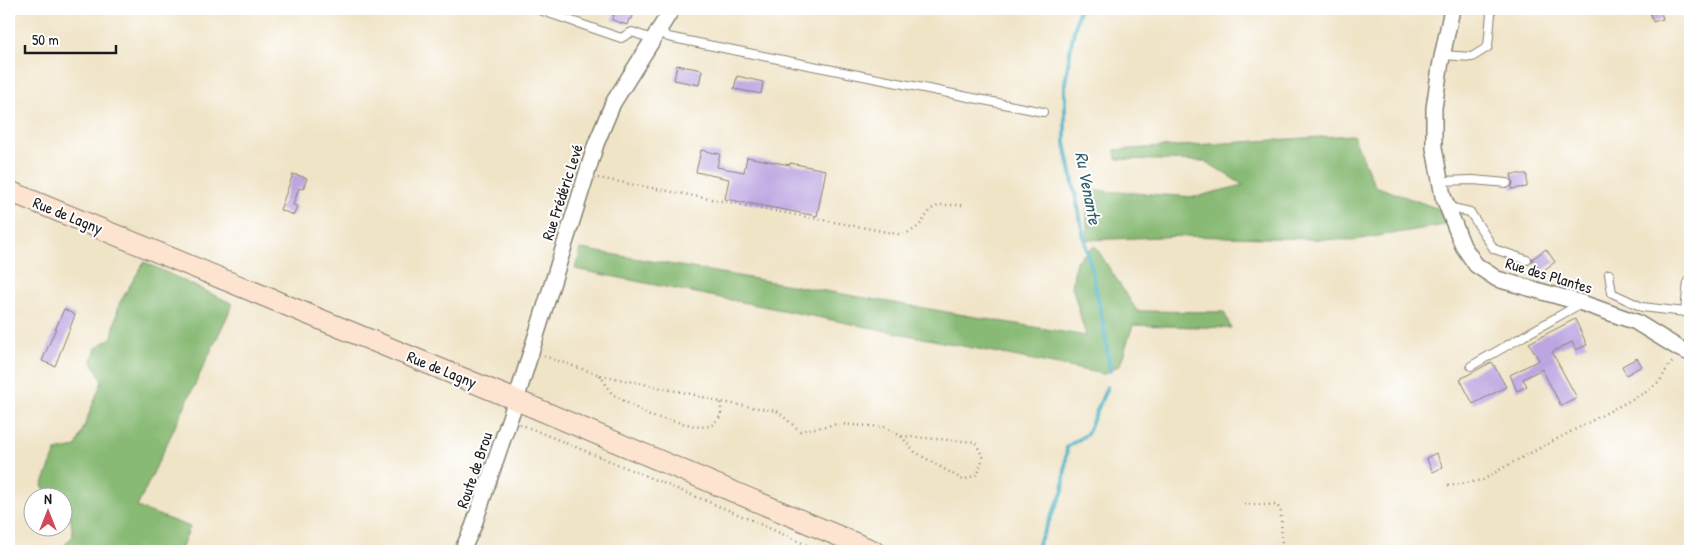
<svg xmlns="http://www.w3.org/2000/svg" width="1699" height="560" viewBox="0 0 1699 560" font-family="'Patrick Hand',sans-serif">
	<rect width="100%" height="100%" fill="#fff"/>
	<filter id="ink" filterUnits="userSpaceOnUse"><feTurbulence type="fractalNoise" baseFrequency=".02" numOctaves="2"/><feDisplacementMap in="SourceGraphic" scale="10" xChannelSelector="R" yChannelSelector="G"/><feConvolveMatrix kernelMatrix="1 2 1 2 8 2 1 2 1" color-interpolation-filters="sRGB"/></filter>
	<filter id="wash" filterUnits="userSpaceOnUse"><feTurbulence type="fractalNoise" baseFrequency=".0096" numOctaves="4" result="noise"/><feDisplacementMap in="SourceGraphic" scale="20" xChannelSelector="R" yChannelSelector="G"/><feGaussianBlur stdDeviation="1.12" result="paint"/><feColorMatrix in="noise" values="0 0 0 0 0 0 0 0 0 0 0 0 0 0 0 0 0 1.4 0 .05"/><feComposite in="paint" operator="in"/></filter>
	<g filter="url(#wash)">
		<rect width="100%" height="100%" fill="#f0e4c7"/>
		<path fill="#88ba74" stroke="#526b48" d="M1353,135L1375,186L1439,209L1445,225L1354,240L1183,236L1087,240V190L1195,197L1243,185L1205,161L1116,159L1115,150Z
			M1095,246L1137,311L1224,312L1231,328L1133,325L1120,365L1104,374L575,269L581,249L1086,336L1072,286L1076,261Z
			M144,262L233,304L137,507L190,527L180,551H59L73,536L70,513L63,505L62,498L54,497L42,486L56,451L76,447L102,381L92,361L96,348L112,337L119,304Z"/>
		<g fill="none" stroke-linecap="round" stroke-linejoin="round">
			<path stroke="#45b1c3" stroke-width="4" d="M1079,9L1072,40L1065,83V143L1083,233L1103,321L1110,371
				M1035,551L1063,491L1067,447L1087,434L1107,387"/>
		</g>
		<g id="blocks">
			<path fill="#bca6e1" d="M605,9H635L632,19H629L627,25L612,20L614,14L605,12Z
				M1649,9H1660L1663,19L1653,22Z
				M677,65L702,70L699,85L674,80Z
				M737,76L763,82L761,94L734,89Z
				M701,150L720,154L717,167L744,172L747,157L790,165V163L826,170L817,216L725,199L729,179L696,172Z
				M293,174L307,178L303,189L299,188L293,205L297,206L294,215L280,210Z
				M1511,174H1527V187L1511,189L1513,183Z
				M1546,249L1555,262L1541,272L1532,259Z
				M64,309L75,315L55,366L42,361Z
				M1575,319L1587,345L1576,350L1572,342L1552,352L1577,398L1561,406L1542,369L1523,379L1527,386L1517,391L1510,375L1539,360L1529,343Z
				M1637,358L1642,366L1626,375L1622,366Z
				M1492,362L1506,387L1473,404L1460,379Z
				M1436,453L1443,467L1433,472L1426,458Z"/>
		</g>
	</g>
	<g filter="url(#ink)">
		<use href="#blocks" fill-opacity="0" stroke="#868072" stroke-width="1"/>
		<g fill="none" stroke-linecap="round" stroke-linejoin="round">
			<defs>
				<path id="service" d="M537,9L621,38L632,32L652,39
					M659,29L668,37L1043,112
					M1442,55L1472,57L1488,47L1491,13
					M1440,181L1473,180L1507,183
					M1448,207L1470,212L1494,249L1527,260
					M1609,274L1612,293L1642,307L1685,312L1688,281
					M1471,366L1580,304"/>
				<path id="minor" d="M1452,9L1440,67L1434,108V148L1443,196L1463,246L1476,265L1497,279L1582,303L1636,322L1680,349L1690,353
					M462,551L473,527L516,400L596,144L613,103L672,9"/>
				<path id="secondary" d="M9,191L516,400L874,551"/>
			</defs>
			<use href="#service" stroke="#868072" stroke-width="10"/>
			<use href="#minor" stroke="#868072" stroke-width="18"/>
			<use href="#secondary" stroke="#868072" stroke-width="22"/>
			<path stroke="#868072" stroke-width="2.5" stroke-dasharray="1 4" stroke-linecap="butt" d="M598,178L898,234L910,232L919,226L931,209L940,205H962
				M544,356L600,375L691,394L721,402L777,411L800,431L837,424L884,427L901,436L975,442L983,457L978,474L963,480L915,452L901,436
				M600,375L612,394L650,416L700,427L711,426L721,416V402
				M520,424L733,512L820,551
				M1448,486L1483,480L1506,466L1646,392L1660,381L1669,365L1674,361
				M1244,504L1277,505L1281,512L1282,551
				M1686,551L1690,548"/>
			<use href="#service" stroke="#fff" stroke-width="8"/>
			<use href="#minor" stroke="#fff" stroke-width="15"/>
			<use href="#secondary" stroke="#fde4d0" stroke-width="20"/>
		</g>
	</g>
	<g text-anchor="middle" stroke-width="4" stroke-linejoin="round" paint-order="stroke">
		<g font-size="16" fill="#1c1c1c" stroke="#fff">
			<text transform="translate(562 192) rotate(-72)" y="6">Rue Frédéric Levé</text>
			<text transform="translate(68 215) rotate(22)" y="6">Rue de Lagny</text>
			<text transform="translate(1549 275) rotate(17)" y="6">Rue des Plantes</text>
			<text transform="translate(442 369) rotate(22)" y="6">Rue de Lagny</text>
			<text transform="translate(474 470) rotate(-71)" y="6">Route de Brou</text>
		</g>
		<g font-size="18" font-style="italic" fill="#2e5f67" stroke="#fff">
			<text transform="translate(1088 188) rotate(79)" y="6">Ru Venante</text>
		</g>
	</g>
	<rect width="1699" height="560" fill="none" stroke="#fff" stroke-width="30"/>
	<g transform="translate(48 512)"><circle r="24" fill="#ffffff" stroke="#a4a4a4"/>
	<path d="M0-4L9 19L0 12L-9 19Z" fill="#d1495b"/>
	<text y="-8" font-size="14" font-weight="bold" text-anchor="middle" fill="#1c1c1c">N</text>
	</g>
	<path d="M25 45v8h91v-8" fill="none" stroke="#1c1c1c" stroke-width="2.5"/>
	<text x="32" y="45" font-size="15" fill="#1c1c1c" stroke="#ffffff" stroke-width="4" paint-order="stroke">50 m</text>
</svg>
